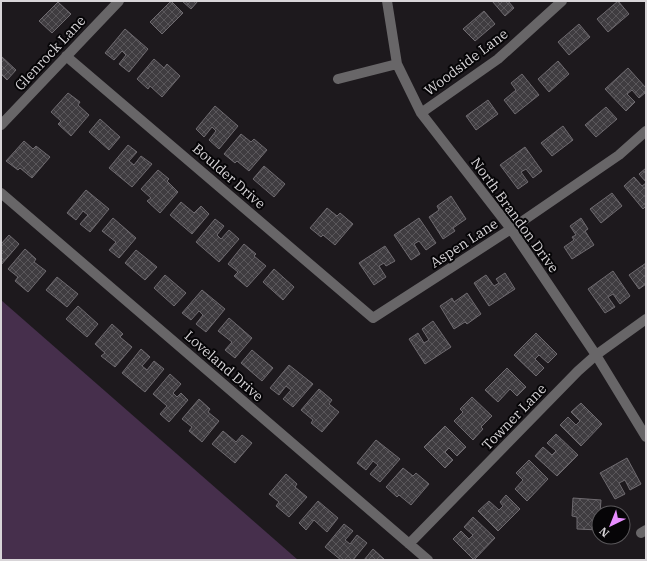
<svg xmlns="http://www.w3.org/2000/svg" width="647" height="561" viewBox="0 0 647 561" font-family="'IBM Plex Serif',serif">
	<defs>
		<pattern id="building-cross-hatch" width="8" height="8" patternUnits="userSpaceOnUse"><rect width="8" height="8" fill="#3f3c40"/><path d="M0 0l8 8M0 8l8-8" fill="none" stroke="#5a575b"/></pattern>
	</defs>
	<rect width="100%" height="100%" fill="#1d191d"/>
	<path fill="#462f4c" d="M1,300L298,560H1Z"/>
	<path fill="url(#building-cross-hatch)" stroke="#6f6b70" d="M171,1L183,13L162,34L150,22Z
		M182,1H198L191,9Z
		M492,1H508L514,8L505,16Z
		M618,1L629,14L608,32L597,19Z
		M58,2L71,14L52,33L39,21Z
		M484,11L495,24L475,41L463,29Z
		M579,24L590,37L569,55L558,42Z
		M125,29L148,49L129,72L119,64L126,55L122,51L114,60L105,53Z
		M1,56L16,70L7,80L1,74Z
		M154,59L164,68L167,64L180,76L162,97L150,86L148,89L137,79Z
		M558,61L569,74L549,92L538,79Z
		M628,68L646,88V92L639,98L632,90L627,94L635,102L626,111L605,89Z
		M522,74L539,95L515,114L504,100L516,90L511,83Z
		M68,93L80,102L78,105L89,115L71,136L58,124L61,121L51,112Z
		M488,100L498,114L476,130L466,116Z
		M215,106L238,126L219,149L209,140L216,131L212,127L204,137L196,129Z
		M606,107L617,119L596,137L585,125Z
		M100,119L120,137L109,150L89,132Z
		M563,126L573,140L552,156L541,143Z
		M241,134L251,142L254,139L267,150L249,171L237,161L235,163L224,154Z
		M24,141L33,149L36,146L50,157L32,178L20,168L18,170L6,161Z
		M128,145L137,152L129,161L134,165L141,156L152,164L132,187L109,168Z
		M525,147L542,171L533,178L526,169L521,172L528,182L518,189L500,165Z
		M264,166L285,184L274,197L253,179Z
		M646,168V182L639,174Z
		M158,170L169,179L167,181L178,192L160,213L147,201L151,198L141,189Z
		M634,177L642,186L646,183V206L643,209L624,186Z
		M86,190L109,209L90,232L80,224L88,215L83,211L76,220L67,213Z
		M612,193L622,206L601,223L590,209Z
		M451,196L466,219L453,228L455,231L443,239L429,217L439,210L437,206Z
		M181,202L194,213L201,206L209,214L192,234L170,215Z
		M327,208L337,216L340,213L353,224L335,245L323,235L321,237L310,228Z
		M113,218L136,238L119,258L109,250L116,242L102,231Z
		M419,218L436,243L426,250L419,241L414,244L420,254L411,260L394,235Z
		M581,218L588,229L585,231L594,245L572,259L564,247L574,240L572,237L576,235L570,226Z
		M215,219L224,226L217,235L221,239L229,230L239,239L219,262L196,242Z
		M9,235L19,244L1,265V244Z
		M244,244L256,254L254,256L266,266L247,287L234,276L238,272L228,264Z
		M385,246L395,261L386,266L384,263L379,266L386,277L374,285L359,263Z
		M25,249L36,259L34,262L46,271L28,292L15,281L18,277L8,269Z
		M136,250L157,267L145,280L125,263Z
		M646,263V284L639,289L629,275Z
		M274,269L294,287L283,300L263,282Z
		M613,271L630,296L620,304L613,294L608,297L615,307L605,313L588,289Z
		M505,273L515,289L489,306L474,283L486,275L494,286L499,283L496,279Z
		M165,275L186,293L174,306L154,288Z
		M57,277L78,294L67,307L46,290Z
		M202,290L225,309L206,332L196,324L203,315L199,311L191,320L182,313Z
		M467,293L481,314L467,324L465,322L454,329L440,306L452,298L454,302Z
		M78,306L98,324L87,337L66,319Z
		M229,318L252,338L235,358L225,350L232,342L218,331Z
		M433,321L451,347L425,364L409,339L418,333L424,343L429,340L422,329Z
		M112,324L123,334L120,337L132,347L115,367L101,356L105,353L95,344Z
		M536,333L557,354L548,363L539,355L535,359L544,368L536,376L514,355Z
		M141,349L150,357L142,366L147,370L154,361L164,369L145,392L122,373Z
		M252,350L273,368L262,381L241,363Z
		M289,365L313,384L293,407L283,399L291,390L286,386L279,395L270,388Z
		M507,368L526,387L517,396L510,389L498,402L485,390Z
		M170,374L181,384L173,393L177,397L181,393L188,400L169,422L160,414L167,406L153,394Z
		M319,389L332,400L329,404L339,412L322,432L311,423L313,420L301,410Z
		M472,397L492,416L481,427L483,429L473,440L454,421L463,412L460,409Z
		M199,399L210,409L208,412L219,421L202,442L189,431L192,427L182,419Z
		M581,403L602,424L581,446L560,425L568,417L576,425L580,421L571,412Z
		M445,426L466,447L457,456L449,448L445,452L453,460L445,468L424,447Z
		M223,431L236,442L242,435L252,443L235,463L212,444Z
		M556,434L578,455L557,476L535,456L543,447L552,455L556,451L547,443Z
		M376,440L400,459L380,482L370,474L378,465L373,461L366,470L357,463Z
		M627,458L641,484L630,490L625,480L619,483L625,494L615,499L600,473Z
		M529,460L548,479L527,501L515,489L523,480L516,473Z
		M403,468L413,476L416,473L429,484L411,505L399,495L397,497L386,487Z
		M286,474L297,484L295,487L307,497L289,517L276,506L279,502L269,494Z
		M506,495L520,509L498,531L478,511L489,501L499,510L503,506L500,502Z
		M573,498L601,500L600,513H599V530L577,529V517L572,516Z
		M318,501L338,518L327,532L314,520L306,530L299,523Z
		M473,517L495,538L474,560L453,539L461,531L469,539L473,535L464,527Z
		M344,524L353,531L345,540L350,544L357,535L367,543L353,560H341L325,547Z
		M373,549L384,559L383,560H364Z"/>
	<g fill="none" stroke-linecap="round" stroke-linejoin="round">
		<path stroke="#686668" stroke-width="10" d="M387,1L397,64L421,113L511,229L596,355L646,437
			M66,56L373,318L511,229L619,155L646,131
			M338,79L397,64
			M421,113L498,59L562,1
			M1,125L119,1
			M1,193L428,560
			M641,533L646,530
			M409,544L578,371L596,355L646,319"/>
	</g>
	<g text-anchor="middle" stroke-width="4" stroke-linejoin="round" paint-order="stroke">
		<g font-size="14" fill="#d8d5d8" stroke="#060507">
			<text transform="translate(50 53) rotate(-47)" y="5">Glenrock Lane</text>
			<text transform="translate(466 62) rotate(-37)" y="5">Woodside Lane</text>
			<text transform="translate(229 176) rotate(41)" y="5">Boulder Drive</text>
			<text transform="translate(515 215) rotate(54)" y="5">North Brandon Drive</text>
			<text transform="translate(464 243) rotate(-33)" y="5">Aspen Lane</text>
			<text transform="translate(224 366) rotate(41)" y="5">Loveland Drive</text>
			<text transform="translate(514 417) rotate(-46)" y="5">Towner Lane</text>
		</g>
	</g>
	<rect width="647" height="561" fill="none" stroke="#d8d5d8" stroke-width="4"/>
	<g transform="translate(611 525) rotate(223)"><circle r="19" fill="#060507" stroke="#5a585b"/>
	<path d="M0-3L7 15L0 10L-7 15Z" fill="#e88eff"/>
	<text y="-6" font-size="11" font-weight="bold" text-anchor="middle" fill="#d8d5d8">N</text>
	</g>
</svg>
